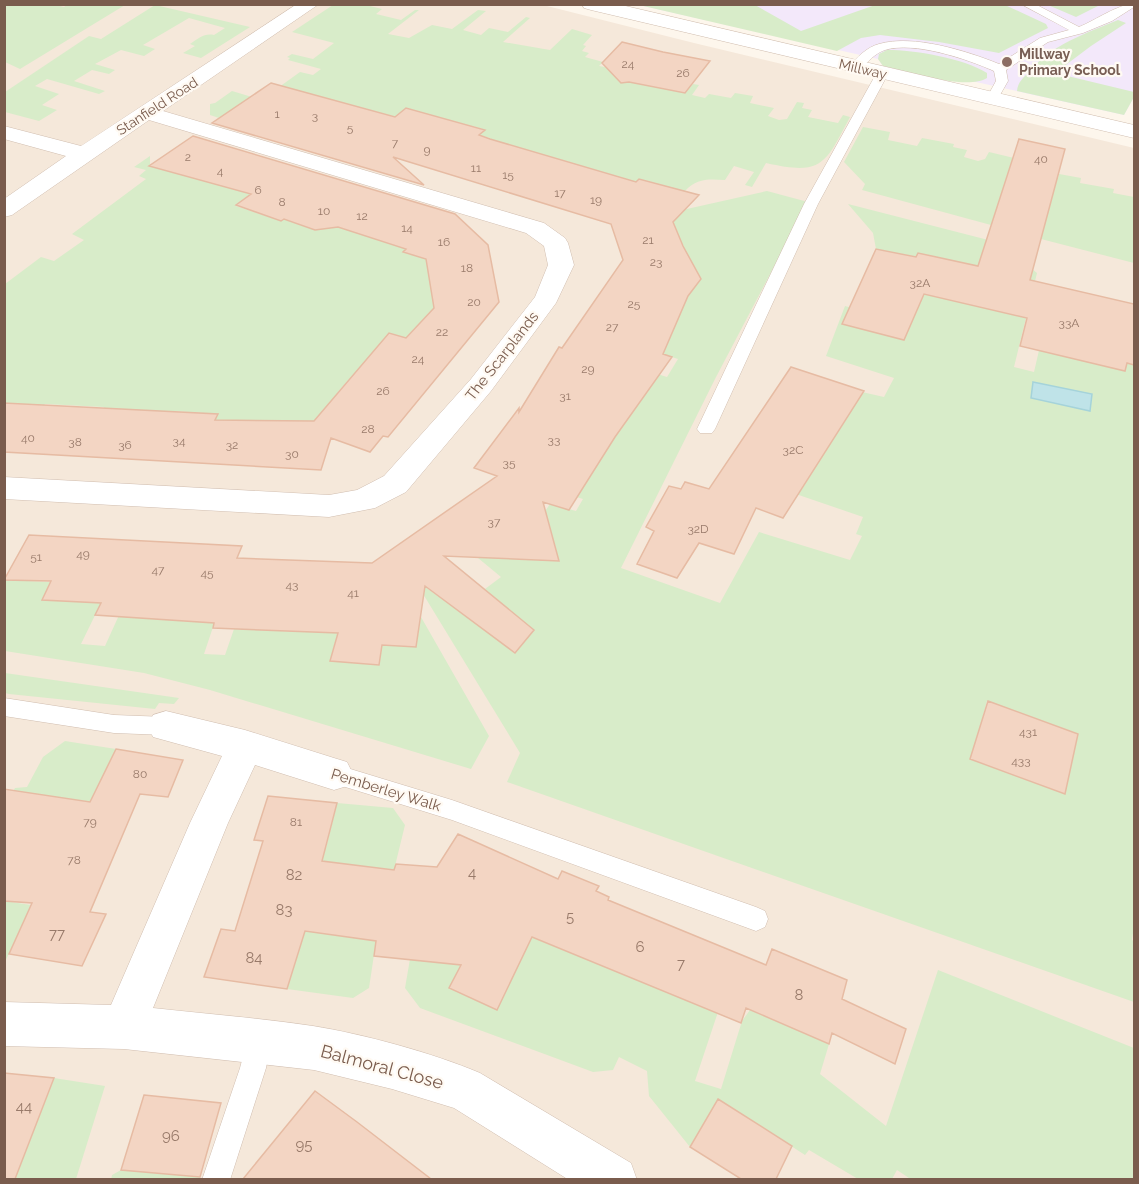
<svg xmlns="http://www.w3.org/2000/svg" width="1139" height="1184" viewBox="0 0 1139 1184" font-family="Raleway,sans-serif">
	<rect width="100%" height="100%" fill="#fdf6ec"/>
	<path fill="#f5e8da" d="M5,5H543L694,43L1134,148V1179L5,1180Z"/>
	<path fill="#f3e8fa" d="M639,5H1134V97L1124,115L976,82H960L883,66L878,59Z"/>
	<path fill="#d8ecc9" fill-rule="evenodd" d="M52,4L64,7L68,4L125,5L20,69L5,62V5Z
		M362,4L382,9L376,14L401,20L415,10H419L388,34L409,38L432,25L452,29L478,10L486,11L463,30L481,35L489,28L508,32L526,17L530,18L503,42L550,50L572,29L592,35L583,45L586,46L582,51L589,53L585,57L603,62L599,66L621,70L615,77C630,93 658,64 666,52L680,55L687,91L693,84L699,85L692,95L705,98L709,94L731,98L735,93L753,96L750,103L774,108L768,116L779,120L787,119L797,102L804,103L802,108L812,110L808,117L838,123L843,115L850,117C825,164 823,176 766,163L752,187L745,185L754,172L734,166L725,180C708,179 697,178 685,191L699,195L679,198L652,182L639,179L628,190L569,162L548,156L537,166L485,144L490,138L479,135L485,130L473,126L454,143L417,111L407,108L395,117L376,112L370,116L237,124L210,115V104L215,103L232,91L252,97L275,90L300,72L313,75L321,69L288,60L290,58L287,57L292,54L313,59L334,43L292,32L333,5Z
		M155,5L250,27L201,58L183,53L195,46L190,44C198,39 204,33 214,35L225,28L189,18L143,45L155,49L144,56L121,50L95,64L115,70L109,74L92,70L74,81L105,91L99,94L47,79L35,86L59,94L42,105L57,110L39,121L5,112V92L89,36L101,39Z
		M639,5H755L801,31L878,4L1005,5L1046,24L1048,28L999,53L939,42L880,35L861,38L837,51Z
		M1048,5H1100L1076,17Z
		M1118,20L1126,23L1091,46L1055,73L1134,92V97L1124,115L1017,91C1018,82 1023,78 1029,72C1052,44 1085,34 1118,20Z
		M887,50C915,50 963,58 987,73V78C967,91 906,71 883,66L878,59L879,54Z
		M863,127L890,132L888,140L917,146L922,138L954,144L953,147L967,150L964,157L978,161L985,159L989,152L1014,158V168L1058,178L1059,174L1081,178L1080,183L1114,189L1113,193L1134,197V263L1041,239L1044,225L995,215L991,225L862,190L865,184L844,162Z
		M150,156V166L252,193L236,206L281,221L297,208L422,248L448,316L430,312L363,383L349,379L337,393L334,438L330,441C318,424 295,421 275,420L272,429L214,424L217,414L174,411L170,422L98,419L104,407L45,404L39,415L5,403V284L41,257L54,261L84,240L72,234L146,179L139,176L146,170L134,167Z
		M767,191L808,202L715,379L621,568L720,603L759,532L850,560L862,536L856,534L863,517L790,492L802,489L862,392L884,397L894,378L826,356L845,306L911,324L924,294L971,305L983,272L918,253L916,257L876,249L873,233L848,204L1000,243L1037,273L1014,367L1034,372L1040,346L1067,357L1125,371L1127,363L1134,365V927L1132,940L1134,941V1002L507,782L520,753L420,589L424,586L474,622L500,602L485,589L501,577L472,553L547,560L557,553L555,545L532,530L550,504L576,511L583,499L547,488L638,368L667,377L678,359L643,348L683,304L693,287L642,219ZM987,701L1077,734L1065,794L971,759Z
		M4,580L51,582L43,600L101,603L81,644L105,646L130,591L190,595L180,621L197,622L199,616L216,618L204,654L225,655L234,629L303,632L308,617H342L330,661L378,665L382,645L416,647L421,617L489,736L471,769L210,690L144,673L5,651Z
		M5,673L179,698L174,704L159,703L155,709L9,694L5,693Z
		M65,741L116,749L92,802L64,798L4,808L15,788L27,787L43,757Z
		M337,803L393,808L405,825L375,948L369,988L353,998L287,989L302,939L279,928L329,897L338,863L304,858L308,846L326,848Z
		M5,901L31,905L5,962Z
		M410,912L474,939L449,988L497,1010L531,937L718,1012L695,1081L721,1089L742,1021L750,1010L829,1044L820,1074L886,1126L938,970L1134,1048V1179L912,1180L897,1170L892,1179H858L809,1150L805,1155L718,1099L690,1147L649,1096L647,1071L619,1057L613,1070L593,1072L420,1008L405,988L410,959H400Z
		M54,1078L105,1086L76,1179H5L10,1166L5,1136L31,1138Z
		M121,1170L200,1177L199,1180H111L112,1175Z"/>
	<path fill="#bfe3e8" stroke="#a5d3da" stroke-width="1.5" d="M1033,382L1092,394L1090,411L1031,398Z"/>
	<path fill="#f3d5c3" stroke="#e6bba3" stroke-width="1.5" d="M622,42L663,52L710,61L685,93L629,82L621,83L602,63Z
		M271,83L395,117L406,108L485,130L479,135L490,139L636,182L639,179L699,195L673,222L683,246L701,279L688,296L663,354L672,357L615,437L569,510L543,502L559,561L444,556L534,630L515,653L425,586L416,647L382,645L379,665L330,661L338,633L213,628L214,623L95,615L101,603L42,600L51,581L4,580L29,535L242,546L237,558L372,563L497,476L474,468L519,408V412L559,347L562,348L623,260L611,224L393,157L424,185L212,123Z
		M193,136L455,214L488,245L499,302L388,437L383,436L370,452L331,438L321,470L4,452V403L218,414L215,420L314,421L389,333L406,338L434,308L426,259L403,252L406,249L338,227L315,230L284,219L281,221L236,205L251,194L149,166Z
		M1019,139L1065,149L1030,280L1134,304V365L1127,363L1125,371L1020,346L1027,318L924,294L904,340L842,324L876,249L916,257L918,253L978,266Z
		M791,367L864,391L783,518L756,508L734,554L699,543L677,578L637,564L654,531L646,527L669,486L681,489L685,482L709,489Z
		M988,701L1078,734L1065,794L970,759Z
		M116,749L183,760L168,797L140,794L90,912L106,914L82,966L9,954L32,903L4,901V789L90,802Z
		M268,796L337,803L322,861L394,870L396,864L437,867L458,834L558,879L562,871L599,886L596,891L609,897L608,900L766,965L772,949L847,980L842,999L906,1029L895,1064L832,1033L829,1044L746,1008L741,1023L532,937L497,1010L449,988L461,965L374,956L376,941L305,931L287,989L204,977L221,929L235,931L263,841L254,840Z
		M4,1073L54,1078L15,1179H4Z
		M315,1091L357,1122L431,1179H243Z
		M144,1095L221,1103L200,1177L121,1170Z
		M718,1099L792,1146L776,1179H741L690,1147Z"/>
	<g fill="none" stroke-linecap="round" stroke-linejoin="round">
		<defs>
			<path id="service" d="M1021,4H1035L1079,27C1096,20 1118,4 1134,4V7L1112,21L1083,33L1048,42L1006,70L1008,81L996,102L992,103L986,99L996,81L994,71C967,59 914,41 885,50C875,53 867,63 859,70H851L849,67C856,58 867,47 879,44C913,34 967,51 999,64L1040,38L1069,30Z
				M882,70L888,74L818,204L715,429L712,433H700L697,429L804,204L876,74Z
				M4,698L114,715L166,717L174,720L177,726L174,732L166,735L114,733L4,716Z
				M334,764L452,800L756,907L765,911L768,919L765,927L756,931L452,820L326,781L323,774L326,767Z
				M258,1029L267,1033L271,1042L266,1068L230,1180H202L240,1068L249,1033Z"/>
			<path id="minor" d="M297,4H319L163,111L544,223L565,238L568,243L574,265L556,303L491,391L406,492L375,508L329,517L4,499V477L329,495L357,490L384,476L471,379L535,297L548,265L544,246L526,233L149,120L12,215L4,217V199L66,156L4,139V126L81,146Z
				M582,4H617L1134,125V138L591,10L584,8Z
				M166,711L245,730L334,758L347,762L353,774L347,786L334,790L255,765L228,823L153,1008C206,1014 260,1018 313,1026C363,1034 433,1053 480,1073L631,1163L637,1180H569L454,1108L392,1089L314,1070L124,1049L4,1046V1002L111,1005L190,823L222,756L153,737L148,726L153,715Z"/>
		</defs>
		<use href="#service" stroke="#d1beb0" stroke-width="1"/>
		<use href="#minor" stroke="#d1beb0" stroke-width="1"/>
		<use href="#service" fill="#fff" fill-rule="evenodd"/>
		<use href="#minor" fill="#fff" fill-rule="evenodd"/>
	</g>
	<circle fill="#8d6e63" stroke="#fffaf3" stroke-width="2" cx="1007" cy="62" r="6"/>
	<g text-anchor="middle" stroke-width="4.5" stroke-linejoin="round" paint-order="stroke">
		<g font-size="12" fill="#987a6a">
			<text x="628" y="68">24</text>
			<text x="683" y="77">26</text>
			<text x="277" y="118">1</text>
			<text x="315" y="120">3</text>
			<text x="350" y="132">5</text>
			<text x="395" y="147">7</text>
			<text x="427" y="154">9</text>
			<text x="188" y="161">2</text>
			<text x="1041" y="163">40</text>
			<text x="476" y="172">11</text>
			<text x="220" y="175">4</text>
			<text x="508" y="179">15</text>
			<text x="258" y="194">6</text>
			<text x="560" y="197">17</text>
			<text x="596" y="204">19</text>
			<text x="282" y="206">8</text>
			<text x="324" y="215">10</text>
			<text x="362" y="220">12</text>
			<text x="407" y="232">14</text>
			<text x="648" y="244">21</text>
			<text x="444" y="246">16</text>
			<text x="656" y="266">23</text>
			<text x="467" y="272">18</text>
			<text x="920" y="287">32A</text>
			<text x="474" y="306">20</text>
			<text x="634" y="308">25</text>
			<text x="1069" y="327">33A</text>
			<text x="612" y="331">27</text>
			<text x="442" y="336">22</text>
			<text x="418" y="363">24</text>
			<text x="588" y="373">29</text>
			<text x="383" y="395">26</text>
			<text x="565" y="400">31</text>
			<text x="368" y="433">28</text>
			<text x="28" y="442">40</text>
			<text x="554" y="444">33</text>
			<text x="179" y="445">34</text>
			<text x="75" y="446">38</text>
			<text x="125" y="449">36</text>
			<text x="232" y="449">32</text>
			<text x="793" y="454">32C</text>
			<text x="292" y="458">30</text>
			<text x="509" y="467">35</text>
			<text x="494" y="526">37</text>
			<text x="698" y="533">32D</text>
			<text x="83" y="558">49</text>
			<text x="36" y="561">51</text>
			<text x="158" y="574">47</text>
			<text x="207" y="577">45</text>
			<text x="292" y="589">43</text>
			<text x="353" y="597">41</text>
			<text x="1028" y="736">431</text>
			<text x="1021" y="765">433</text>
			<text x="140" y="778">80</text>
			<text x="90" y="826">79</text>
			<text x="296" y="826">81</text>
			<text x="74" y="864">78</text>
		</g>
		<g font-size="14" font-weight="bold" fill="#785e54" stroke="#fffaf3" text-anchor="start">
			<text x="1019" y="59">Millway<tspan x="1019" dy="16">Primary School</tspan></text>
		</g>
		<g font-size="14" fill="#7a5c4d" stroke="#fffaf3">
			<text transform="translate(863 69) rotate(13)" y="5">Millway</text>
			<text transform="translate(157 106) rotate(-33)" y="5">Stanfield Road</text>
		</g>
		<g font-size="15" fill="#7a5c4d" stroke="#fffaf3">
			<text transform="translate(502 356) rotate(-52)" y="5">The Scarplands</text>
			<text transform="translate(386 790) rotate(17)" y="5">Pemberley Walk</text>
		</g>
		<g font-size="15" fill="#987a6a">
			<text x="472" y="878">4</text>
			<text x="294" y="880">82</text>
			<text x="284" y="915">83</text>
			<text x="570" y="922">5</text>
			<text x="57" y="939">77</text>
			<text x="640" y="952">6</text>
			<text x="254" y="963">84</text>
			<text x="681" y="969">7</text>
			<text x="799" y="1000">8</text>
			<text x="24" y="1112">44</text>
			<text x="171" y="1141">96</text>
			<text x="304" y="1150">95</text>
		</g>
		<g font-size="18" fill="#7a5c4d" stroke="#fffaf3">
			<text transform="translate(382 1067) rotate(15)" y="6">Balmoral Close</text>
		</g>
	</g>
	<rect width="1139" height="1184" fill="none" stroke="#7a5c4d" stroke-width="12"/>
</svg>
